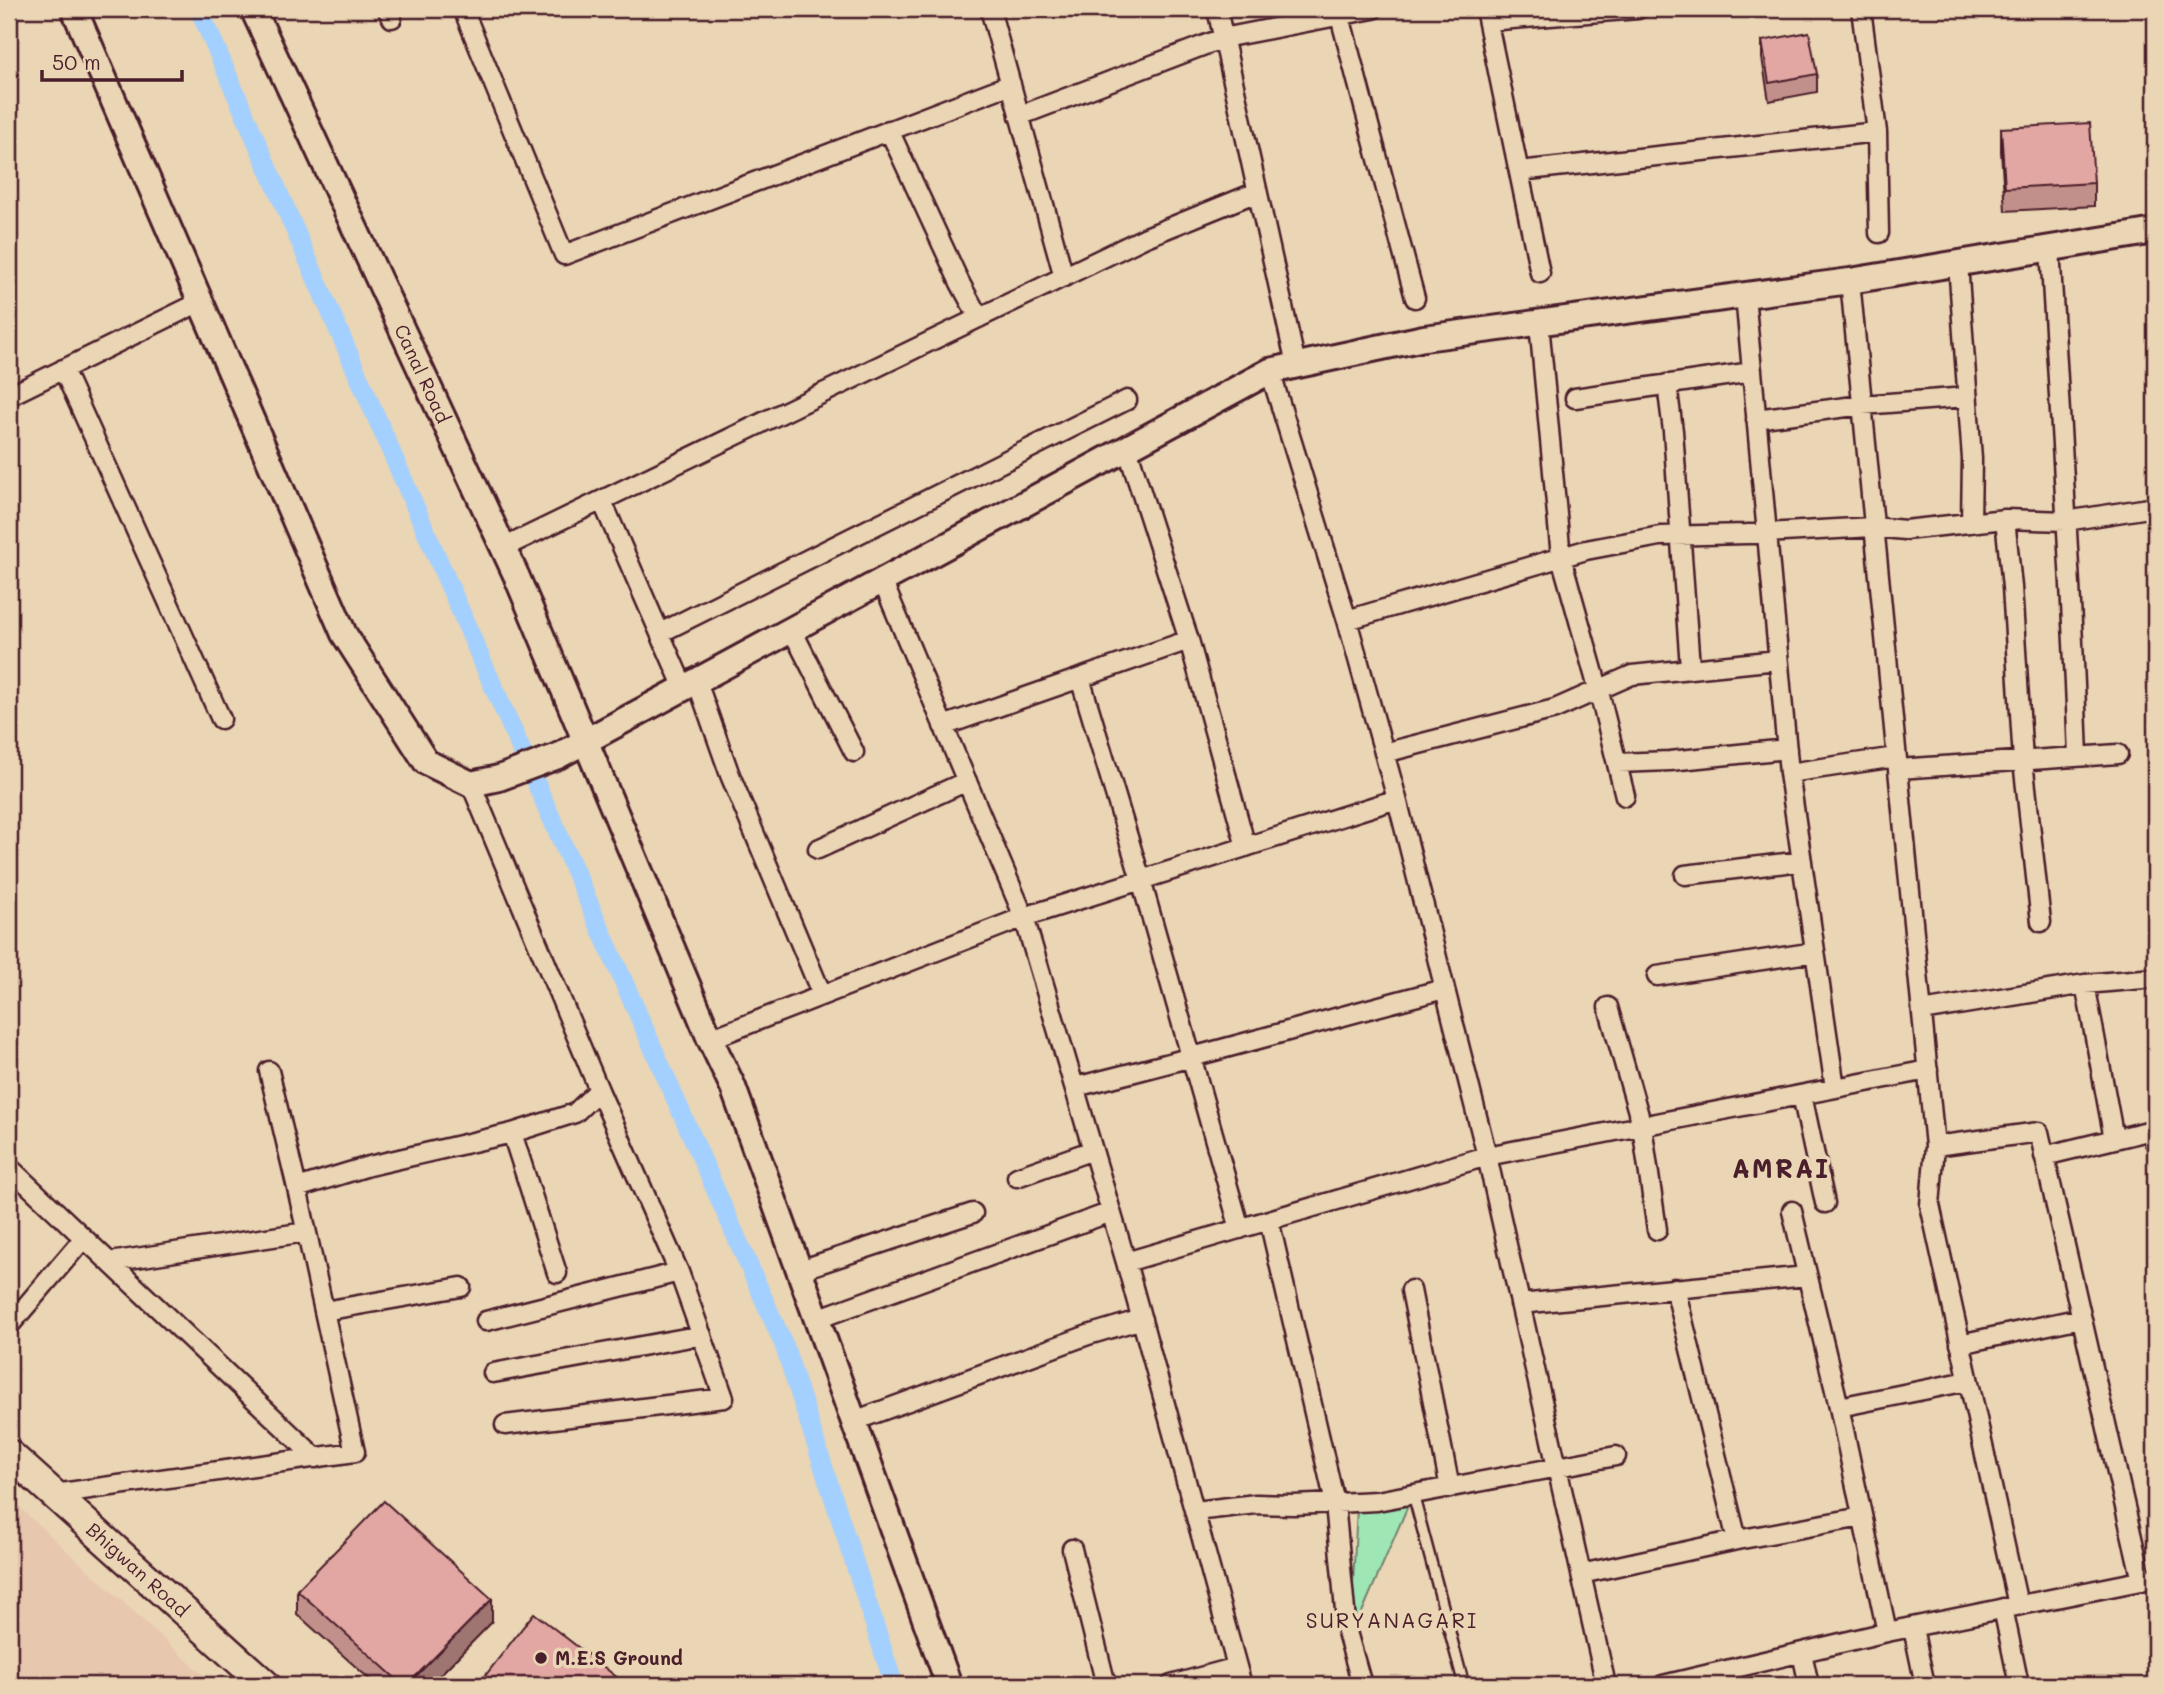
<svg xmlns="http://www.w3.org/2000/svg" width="2164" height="1694" viewBox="0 0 2164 1694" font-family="Mali,sans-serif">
	<rect width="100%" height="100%" fill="#ead5b4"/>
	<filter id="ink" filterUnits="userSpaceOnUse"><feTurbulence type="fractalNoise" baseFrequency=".0143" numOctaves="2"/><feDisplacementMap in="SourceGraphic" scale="14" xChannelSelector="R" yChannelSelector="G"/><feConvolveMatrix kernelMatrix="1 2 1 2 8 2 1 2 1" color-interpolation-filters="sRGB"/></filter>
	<g filter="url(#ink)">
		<path fill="#e8c7af" d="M9,1498L214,1685H9Z"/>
		<path fill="#9ee7b5" stroke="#748370" stroke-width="2" d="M1413,1494L1350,1640L1357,1508Z"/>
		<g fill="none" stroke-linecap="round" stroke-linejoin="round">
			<path stroke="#a3d0fe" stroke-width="19" d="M199,9L483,663L784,1345L894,1685"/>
			<defs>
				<path id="lane" d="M1413,1494L1464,1685"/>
				<path id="street" d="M387,9L392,18
					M463,9L564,255L1011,84
					M990,9L1064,277
					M1217,9L1296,365
					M1338,9L1415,298
					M1485,9L1540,273
					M1861,9L1877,132L1879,233
					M1488,21L1638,9
					M1019,116L1223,38L1373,9
					M889,130L960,283L979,318
					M1519,171L1877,132
					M2050,248C2060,418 2072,587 2078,757
					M1958,263L1972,459L1971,523
					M1850,281L1935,1146
					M1745,295L1789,773L1835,1088
					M1539,323L1561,557L1598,688L1625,796
					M63,369L221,719
					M1270,371L1347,620L1586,550L1660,536L1747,534L1873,527L1905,530L2005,519L2066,521L2155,507
					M1667,384L1673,431L1690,667
					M9,396L200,302
					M1575,398L1752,372
					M1756,419L1862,405L1967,397
					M1127,448L1189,640L1246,847
					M602,501L683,686
					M2005,519L2012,587L2023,761L2041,922
					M503,548L1146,237L1257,192
					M791,628L854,752
					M660,633L1127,400
					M1080,678L1141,880L1240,1229
					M696,679L730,775L822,995
					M943,726L1189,640
					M1384,753L1555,709L1632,675L1778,660
					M1617,763L1670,761L1787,749
					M1898,769L2118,754
					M1789,773L1896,757
					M818,849L967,781
					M1685,875L1802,861
					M1657,976L1815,952
					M2085,984L2114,1139
					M1608,1007L1642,1126L1657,1230
					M1922,1011L2085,984L2155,978
					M710,1039L1024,917L882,580
					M269,1071L297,1188
					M1075,1087C1199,1057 1321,1021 1444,989
					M1802,1095L1825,1203
					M512,1133L557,1273
					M2044,1156L2152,1130L2155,1142
					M9,1167L316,1458
					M1017,1177L1093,1150
					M1792,1211L1839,1407
					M1269,1220L1335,1503L1347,1632L1362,1685
					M110,1262L306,1232
					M1126,1262L1487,1156L1397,799
					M800,1270L973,1213
					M1675,1288L1737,1540
					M1411,1290L1450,1488
					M1520,1304L1807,1276
					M324,1311L461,1287
					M817,1319L1111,1212
					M486,1321L679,1272
					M9,1326L84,1238
					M1960,1344L2081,1318
					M493,1373L702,1335
					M854,1421L1088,1335L1142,1319
					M505,1425L724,1398L679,1272L599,1090
					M54,1494L355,1452L297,1188L369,1166L512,1133L575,1113L599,1090L471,784
					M1195,1511L1256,1504L1294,1505L1377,1501L1616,1456
					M1072,1549L1106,1685
					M1581,1574L1737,1540L1862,1517
					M2018,1605L1930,1205L1935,1146L2039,1132L2142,1581
					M2003,1608L2019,1685
					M1913,1628L1925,1685
					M1887,1632L1839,1407L1968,1381
					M1802,1653L1809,1685
					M1171,1685L1237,1667
					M1242,1685L1126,1262L1024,917L1397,799L1347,620
					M1606,1685L1487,1156L1928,1070
					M1663,1685L1887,1632L2155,1578"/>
				<g id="secondary">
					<path d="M74,9L344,634L426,762L471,784L499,778L558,756L1270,371L1424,338L1850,281L2155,231"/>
					<path id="s1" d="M253,9L516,575L710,1039L733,1087L949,1685"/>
				</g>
				<g id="primary">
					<path id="s2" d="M9,1454L266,1685"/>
				</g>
			</defs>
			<use href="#lane" stroke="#4a1f2b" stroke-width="14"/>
			<use href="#street" stroke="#4a1f2b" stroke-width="23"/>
			<use href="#secondary" stroke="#4a1f2b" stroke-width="30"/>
			<use href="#primary" stroke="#4a1f2b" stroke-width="33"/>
			<use href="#lane" stroke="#ead5b4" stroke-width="9"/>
			<use href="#street" stroke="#ead5b4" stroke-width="18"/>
			<use href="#secondary" stroke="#ead5b4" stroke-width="24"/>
			<use href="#primary" stroke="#ead5b4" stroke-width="28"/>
		</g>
		<path fill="#c2908b" stroke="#4a1f2b" stroke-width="2" d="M1762,41L1817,74V92L1769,101L1762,58Z
			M2001,128L2094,183V206L2005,211L2001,151Z
			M297,1590L492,1622L430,1685H376L297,1614Z"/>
		<path fill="#9e7571" stroke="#4a1f2b" stroke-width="2" d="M492,1599V1622L430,1685H407Z"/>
		<path fill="#e2a7a2" stroke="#4a1f2b" stroke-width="2" d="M1809,32L1817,74L1769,83L1762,41Z
			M2090,123L2094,183L2005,188L2001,128Z
			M384,1501L492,1599L407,1685H403L297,1590Z
			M534,1613L627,1685H478Z"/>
	</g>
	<circle fill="#4a1f2b" stroke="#ead5b4" stroke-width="2.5" cx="541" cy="1658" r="7"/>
	<g text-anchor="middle" stroke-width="7" stroke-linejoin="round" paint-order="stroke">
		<g font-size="19" fill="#4a1f2b" stroke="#ead5b4">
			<text dy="7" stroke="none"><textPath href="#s1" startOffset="402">Canal Road</textPath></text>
			<text dy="7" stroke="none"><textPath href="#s2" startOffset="173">Bhigwan Road</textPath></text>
		</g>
		<g font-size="19" font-weight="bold" fill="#4a1f2b" stroke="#ead5b4" text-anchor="start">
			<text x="555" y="1665">M.E.S Ground</text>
		</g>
		<g font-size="21" letter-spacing="2" fill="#4a1f2b" stroke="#ead5b4">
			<text x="1392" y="1628">SURYANAGARI</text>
		</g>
		<g font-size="26" font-weight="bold" letter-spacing="2" fill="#4a1f2b" stroke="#ead5b4">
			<text x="1781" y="1178">AMRAI</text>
		</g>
	</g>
	<rect width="2164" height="1694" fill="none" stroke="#ead5b4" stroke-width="35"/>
	<rect x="18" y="18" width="2129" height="1659" fill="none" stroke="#4a1f2b" stroke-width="2.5" filter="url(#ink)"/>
	<path d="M42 70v10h140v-10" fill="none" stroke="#4a1f2b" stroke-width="3.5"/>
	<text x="52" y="70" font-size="21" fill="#4a1f2b" stroke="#ead5b4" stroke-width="5" paint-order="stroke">50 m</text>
</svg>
